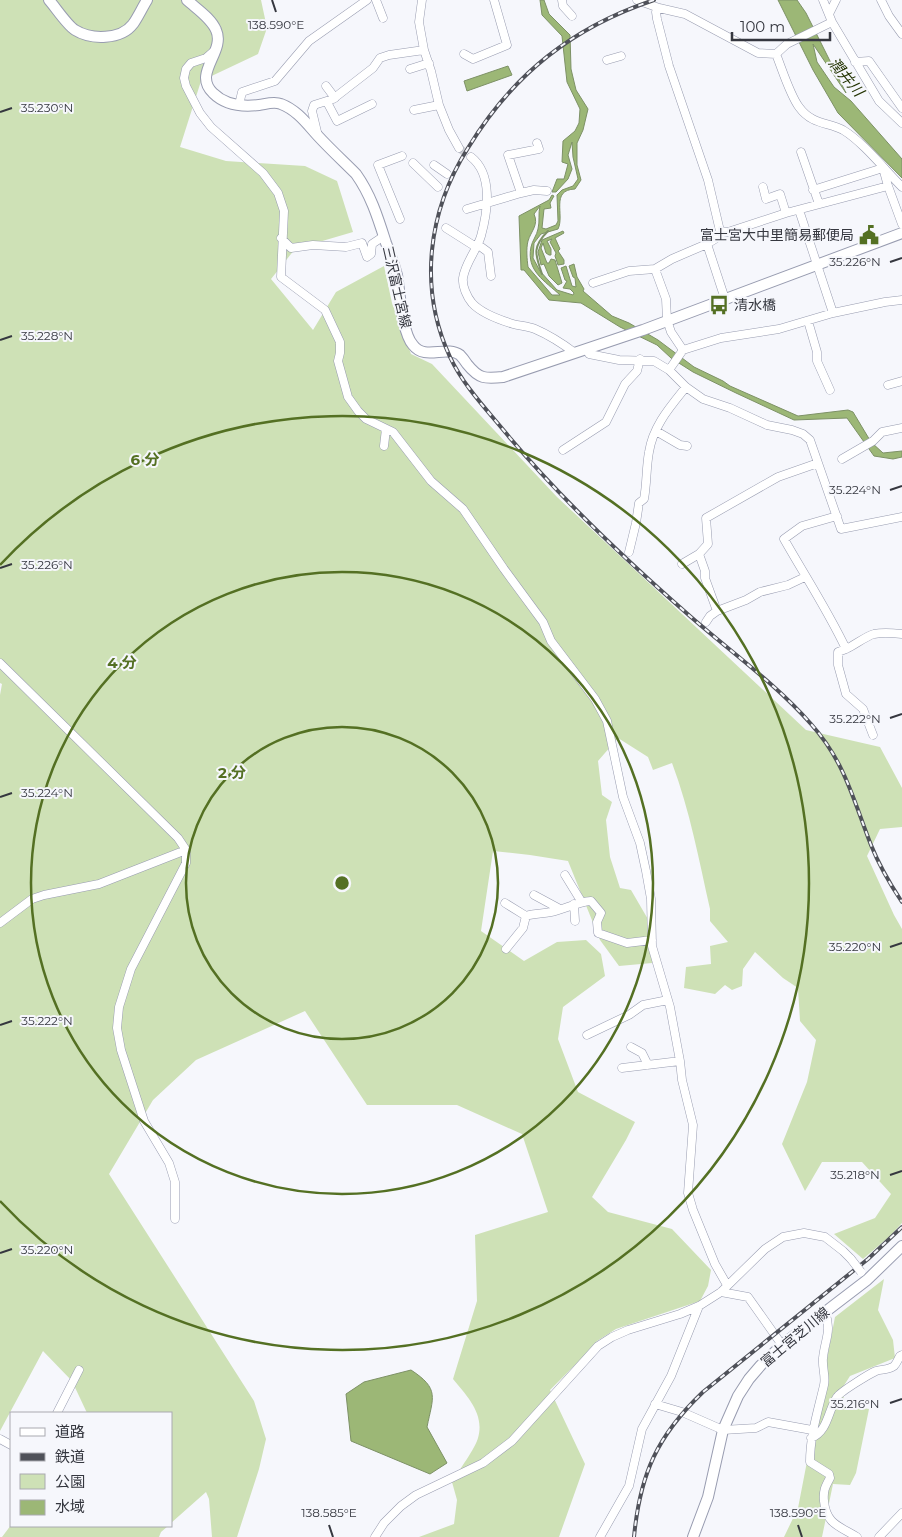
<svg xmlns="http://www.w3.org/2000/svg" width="902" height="1537" viewBox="0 0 902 1537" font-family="Montserrat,'Noto Sans JP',sans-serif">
	<rect width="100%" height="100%" fill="#f6f7fc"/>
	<path fill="#cee1b6" d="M0,0H261L267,28L258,54L201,81L180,147L226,161L305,166L337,181L353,232L295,249L271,279L313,330L336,292L384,266L392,303L411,354L432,364L557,497L806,730L880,747L902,788V827L880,829L867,856L894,915L902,929V1223L890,1236L863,1259L834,1234L875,1218L891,1194L862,1162H822L805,1191L782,1144L807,1082L816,1040L800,1021L798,988L783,978L755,952L743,969L742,986L732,990L725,985L715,994L684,988L686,967L711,964L710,946L728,942L710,921V909C699,860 690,811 672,763L653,770L648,757L618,738L598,761L602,795L612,802L606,820L610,857L620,888L631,890L656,933L652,963L619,966L600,940L568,861L530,855L493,851L481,931L524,961L557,942L586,940L601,954L605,976L563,1007L558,1039L578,1092L635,1122L626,1140L592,1197L608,1212L672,1229L711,1270L708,1286L700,1301L616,1329L597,1341L584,1356L550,1390L585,1464L559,1537H419L454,1524L457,1500L452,1482C458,1472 476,1447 478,1438C485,1414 467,1396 453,1379L477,1301L475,1235L548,1212L522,1134L457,1105H367L305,1011L196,1060L153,1100L109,1174L254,1401L266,1439L259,1469L237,1537H212L209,1499L206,1492L171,1523V1413H87L72,1381L43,1351L0,1431V695L2,684L0,683Z
		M884,1279L878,1310L893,1340L895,1358L850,1376L843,1387L844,1405L869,1409L856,1473L850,1485L833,1484L822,1537H784L798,1508L835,1317Z
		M11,1525V1526H168L161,1532L159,1537H2Z"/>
	<path fill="#9cb776" stroke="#7d9166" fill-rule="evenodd" d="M540,0H544L549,14L570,35L571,69L576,90L588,109L583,130L577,143V165L581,180L575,189C550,190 565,215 558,229L541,234L534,243L533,258L540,271L557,290L573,295L574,293L570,289L563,288L567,281L565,280L561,268L566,266L572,286L576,287L575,278L573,277L569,266L574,264L577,277L584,289L583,291L612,316L629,323L658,340L694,367L723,381L730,386L798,416L848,410L853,412L871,442L883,453L902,451V457L893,459L874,456L847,418L794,420L736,393L693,372L671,358L657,345L620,327L581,303L549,300L524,270H521L519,216L549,200L552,195L554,196L550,203L551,208L544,209L542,228L546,229L556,225L558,221L557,195L562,190L573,186L578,179L573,157L572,142L568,155L572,169L568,179L556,192H552L557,179H564L568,164L562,162L563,141L575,131L579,123L580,109L567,82L562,36L542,15ZM540,206C538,213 540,221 538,229C537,235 532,241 531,247C526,271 545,281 560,295H552L528,267C527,259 526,249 528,241C531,231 539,225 534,214Z
		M778,0H797L806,13L846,93L813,44L817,62L834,87L851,101L902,159V178L838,113L813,70Z
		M508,66L512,75L467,91L464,81Z
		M563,231L564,233L555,238L560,249L558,251L564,260V264L558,265L555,256L556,253L550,242L552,239L547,241L551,249V255H549L546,253L543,243L541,248L547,263H549L551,259L555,260L562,283L558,285L549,276L544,264L541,265L538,252L542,240Z
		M411,1370C440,1389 433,1397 427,1427L447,1463L430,1474L351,1441L346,1394L364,1382Z"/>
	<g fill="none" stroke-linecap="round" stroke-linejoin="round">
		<path stroke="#7d9166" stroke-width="2" d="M542,274C535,254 532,247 548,231"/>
		<path stroke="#cfd1d6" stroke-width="8" stroke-dasharray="8 4" stroke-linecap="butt" d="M459,148L471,157"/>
		<defs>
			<path id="minor" d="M376,0L383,18
				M422,0L419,22L424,50L431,71L439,105L449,130L459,148
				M562,0L563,6L572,16
				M637,0L659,8L685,14L758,53L776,54L787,44L832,22
				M823,0L832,22L879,101L902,123
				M881,0L889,16L902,34
				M829,14L836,0
				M214,51L206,58L191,63L186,69L184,78L186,86L200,113L211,127L263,173L278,193L284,211L281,277L325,310L340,342V353L338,361L348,397L358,411L366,419L393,432L431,481L463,509L504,569L543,622L551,641L595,699L607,721L623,797L640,843L646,871L651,899L652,946L670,1007L680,1061L682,1080L693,1125L688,1193L693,1210L715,1264L727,1285
				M464,54L473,59L507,45L494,0
				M776,54C782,69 790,95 799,107C812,125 828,122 843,130C863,142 885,170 902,187
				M607,60L621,56
				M855,62L869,61L902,108
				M410,69L429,63
				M326,86L335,98
				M327,102L337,121L372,104
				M239,105L242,92L275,81L309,41L367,0
				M414,110L439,105
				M318,136L312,111L314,105L333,99L373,68L380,58L389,55L424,50
				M801,152L819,204
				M471,157C493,174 488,211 481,236C477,250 465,263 463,278C462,286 467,297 472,303C481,313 500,320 513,324C520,326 528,326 535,329C549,335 563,344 575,353
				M413,163L438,187
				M434,165L447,174
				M883,168L888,186L902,224
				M763,187L766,199L780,194L786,213
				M813,190L883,168
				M521,193L534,190L547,191
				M467,209L521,193L508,155L539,149L537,143
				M799,210L833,313
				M400,219L378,165L402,156
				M446,228L476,247
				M720,231L728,232L786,213L888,186
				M281,238L291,248L313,245L346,247L362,243L367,257L371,254L372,244L384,236
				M477,244L488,252L491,276
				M707,244L725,299
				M655,269L666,299L667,320L671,332L683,350L721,338L779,329L833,313L885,302L902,300
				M593,283L629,271L655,269L672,259L707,244L715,239L720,231L708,180L669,66L657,19L656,12L659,8
				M808,321L817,352V361L830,390
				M587,349L589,354L619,360L654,361L669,370L686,387L703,399L730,408L767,425L792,430L803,434L810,440L841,529L902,517
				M669,370L683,350
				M888,385L902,381
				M656,431L680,445L687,446
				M384,446L386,429
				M563,450L606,422L625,384L637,371L640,359
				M842,459L873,441L882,432L902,428
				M837,516L802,526L784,539C805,576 828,611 846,649C855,645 866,636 874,634C883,632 893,633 902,634
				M629,552L636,523L639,503L644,499C647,483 646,468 649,452C653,426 670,407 686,387
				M699,554L705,571V578L717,611
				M682,564L699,554L708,544L706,518L778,477L818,463
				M706,622L710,616L717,611L746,600L760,592L788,585L805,577
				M846,649L838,652V665L846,694L863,709L873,735
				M0,663L178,838L186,850V863L131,969L119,1007L117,1028L121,1050L144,1121L169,1163L175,1182V1219
				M565,875L581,901
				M534,895L560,909
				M505,903L526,916
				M574,904L575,921
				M0,923L32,899L44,895L99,884L186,850
				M506,949L523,928L526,916C535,913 542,914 551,912C565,909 577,902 591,901L601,913L597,922L598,933L627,943L652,940
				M587,1035L629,1015L643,1005L668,1000
				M631,1047L642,1053L648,1065
				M622,1068L680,1061
				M721,1292L748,1297L782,1345
				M825,1312C832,1331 825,1339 823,1358C822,1367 826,1377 824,1385C818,1411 810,1435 810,1462L829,1474L830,1478C825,1487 823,1491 824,1501C826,1524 839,1526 857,1537
				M655,1404L682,1412L723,1430L756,1428L768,1422L812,1430
				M57,1413L79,1370
				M811,1438C828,1432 828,1410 837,1397C840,1392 869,1374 876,1371C882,1369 889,1370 894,1366C897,1363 898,1359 900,1356L902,1355
				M0,1439L11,1445
				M375,1537L384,1523L401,1506L416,1495L483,1463L512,1441L598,1346L612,1337L628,1330L680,1314L699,1306L721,1292L765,1249L783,1237L804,1233L825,1237L843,1251L851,1259
				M600,1537L629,1486L642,1429L671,1376L699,1306
				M879,1537L902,1513"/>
			<path id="major" d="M49,0C56,8 67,25 75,30C91,40 121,40 133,24C138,17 142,8 147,0
				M187,0C197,9 211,18 216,30C226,52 192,73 213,93C225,105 243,107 259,105C266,104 274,101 281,104C297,110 307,124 318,136C330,149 343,161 356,174C371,195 378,218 386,243C390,253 394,264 397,275C400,293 402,333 413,345C425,361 446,345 460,355C462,357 465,361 467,364C479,379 485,379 503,377L643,330L902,233
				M693,1537L708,1497L723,1430L738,1396L749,1379L761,1365L782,1345L867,1280L902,1246"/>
		</defs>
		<use href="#minor" stroke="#989cb0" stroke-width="9"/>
		<use href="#major" stroke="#989cb0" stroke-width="12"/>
		<use href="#minor" stroke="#fff" stroke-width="8"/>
		<use href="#major" stroke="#fff" stroke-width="10"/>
		<defs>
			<path id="rail" d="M654,0C573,27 513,74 468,148C428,211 418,288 450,357C464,387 489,412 510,438C565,503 627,561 691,617C731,652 776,684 811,724C845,762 853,799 871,845C879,865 890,884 902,902
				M634,1537C640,1474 657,1436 703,1392L868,1259L902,1227"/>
		</defs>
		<use href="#rail" stroke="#4f5159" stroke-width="4"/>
		<use href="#rail" stroke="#f6f7fc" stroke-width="2" stroke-dasharray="5.5" stroke-linecap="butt"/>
		<defs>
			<path id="minor-bridge" d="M851,1259L861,1272"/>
		</defs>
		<use href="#minor-bridge" stroke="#989cb0" stroke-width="9" stroke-linecap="butt"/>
		<use href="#minor-bridge" stroke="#fff" stroke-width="8"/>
	</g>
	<path fill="none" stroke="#35373f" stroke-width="2" d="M272,0L276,12M0,112L12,108M890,262L902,258M0,340L12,336M890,490L902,486M0,568L12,564M890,718L902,714M0,797L12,793M890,947L902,943M0,1025L12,1021M890,1175L902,1171M0,1253L12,1249M890,1403L902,1399M329,1525L333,1537M798,1525L802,1537"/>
	<g fill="none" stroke="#547023" stroke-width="2.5">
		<circle cx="342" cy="883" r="156"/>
		<circle cx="342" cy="883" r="311"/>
		<path d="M0 565A467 467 0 1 1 0 1201"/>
	</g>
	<defs>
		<symbol id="civic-bare" viewBox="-9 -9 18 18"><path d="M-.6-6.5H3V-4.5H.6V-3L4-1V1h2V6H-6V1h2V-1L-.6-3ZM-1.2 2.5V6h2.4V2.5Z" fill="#547023" stroke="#f6f7fc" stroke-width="2.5" paint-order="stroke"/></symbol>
		<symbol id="bus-bare" viewBox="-9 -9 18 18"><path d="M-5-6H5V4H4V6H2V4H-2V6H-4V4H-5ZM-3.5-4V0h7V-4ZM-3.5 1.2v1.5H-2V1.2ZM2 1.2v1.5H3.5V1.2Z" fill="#547023" stroke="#f6f7fc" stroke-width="2.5" paint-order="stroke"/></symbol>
	</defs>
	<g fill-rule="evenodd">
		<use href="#civic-bare" x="855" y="221" width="28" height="28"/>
		<use href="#bus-bare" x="705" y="291" width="28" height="28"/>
	</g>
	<g text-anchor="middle" stroke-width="4" stroke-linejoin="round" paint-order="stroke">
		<g font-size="14" fill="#35373f" stroke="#f6f7fc" text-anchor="end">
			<text x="854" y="240">富士宮大中里簡易郵便局</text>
			<text x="734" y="310" text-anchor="start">清水橋</text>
		</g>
		<g font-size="14" fill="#35373f" stroke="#f6f7fc">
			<text transform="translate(397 287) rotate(77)" y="5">三沢富士宮線</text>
			<text transform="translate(795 1337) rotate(-40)" y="5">富士宮芝川線</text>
		</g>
		<g font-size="15" font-style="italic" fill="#233302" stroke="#f6f7fc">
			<text transform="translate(846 77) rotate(50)" y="5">潤井川</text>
		</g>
	</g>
	<g font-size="12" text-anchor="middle" fill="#35373f" stroke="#f6f7fc" stroke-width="4" stroke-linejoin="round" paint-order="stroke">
		<text x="276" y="29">138.590°E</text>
		<text x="47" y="112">35.230°N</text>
		<text x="855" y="266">35.226°N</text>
		<text x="47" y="340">35.228°N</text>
		<text x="855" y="494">35.224°N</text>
		<text x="47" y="569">35.226°N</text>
		<text x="855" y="723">35.222°N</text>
		<text x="47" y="797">35.224°N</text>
		<text x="855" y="951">35.220°N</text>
		<text x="47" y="1025">35.222°N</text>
		<text x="855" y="1179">35.218°N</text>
		<text x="47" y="1254">35.220°N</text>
		<text x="855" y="1408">35.216°N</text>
		<text x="329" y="1517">138.585°E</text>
		<text x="798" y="1517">138.590°E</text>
	</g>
	<circle cx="342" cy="883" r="8" fill="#547023" stroke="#f6f7fc" stroke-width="2.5"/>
	<g font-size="15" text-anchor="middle" font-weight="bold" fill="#547023" stroke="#f6f7fc" stroke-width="4" stroke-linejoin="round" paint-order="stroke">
		<text x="145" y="465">6 分</text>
		<text x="122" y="668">4 分</text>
		<text x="232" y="778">2 分</text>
	</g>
	<rect x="10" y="1412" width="162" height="115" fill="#f6f7fc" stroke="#a9aab0"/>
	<rect x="20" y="1428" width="25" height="8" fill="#ffffff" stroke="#a9aab0"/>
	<text x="55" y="1437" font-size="15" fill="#35373f">道路</text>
	<rect x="20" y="1453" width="25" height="8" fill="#4f5159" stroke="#a9aab0"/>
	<text x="55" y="1462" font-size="15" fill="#35373f">鉄道</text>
	<rect x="20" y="1474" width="25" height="15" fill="#cee1b6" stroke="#a9aab0"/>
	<text x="55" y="1487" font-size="15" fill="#35373f">公園</text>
	<rect x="20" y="1500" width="25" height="15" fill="#9cb776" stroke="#a9aab0"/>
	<text x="55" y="1512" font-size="15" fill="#35373f">水域</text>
	<path d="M732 32v8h98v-8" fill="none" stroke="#35373f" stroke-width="2.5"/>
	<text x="740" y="32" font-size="15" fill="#35373f" stroke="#f6f7fc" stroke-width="4" paint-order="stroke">100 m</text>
</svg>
